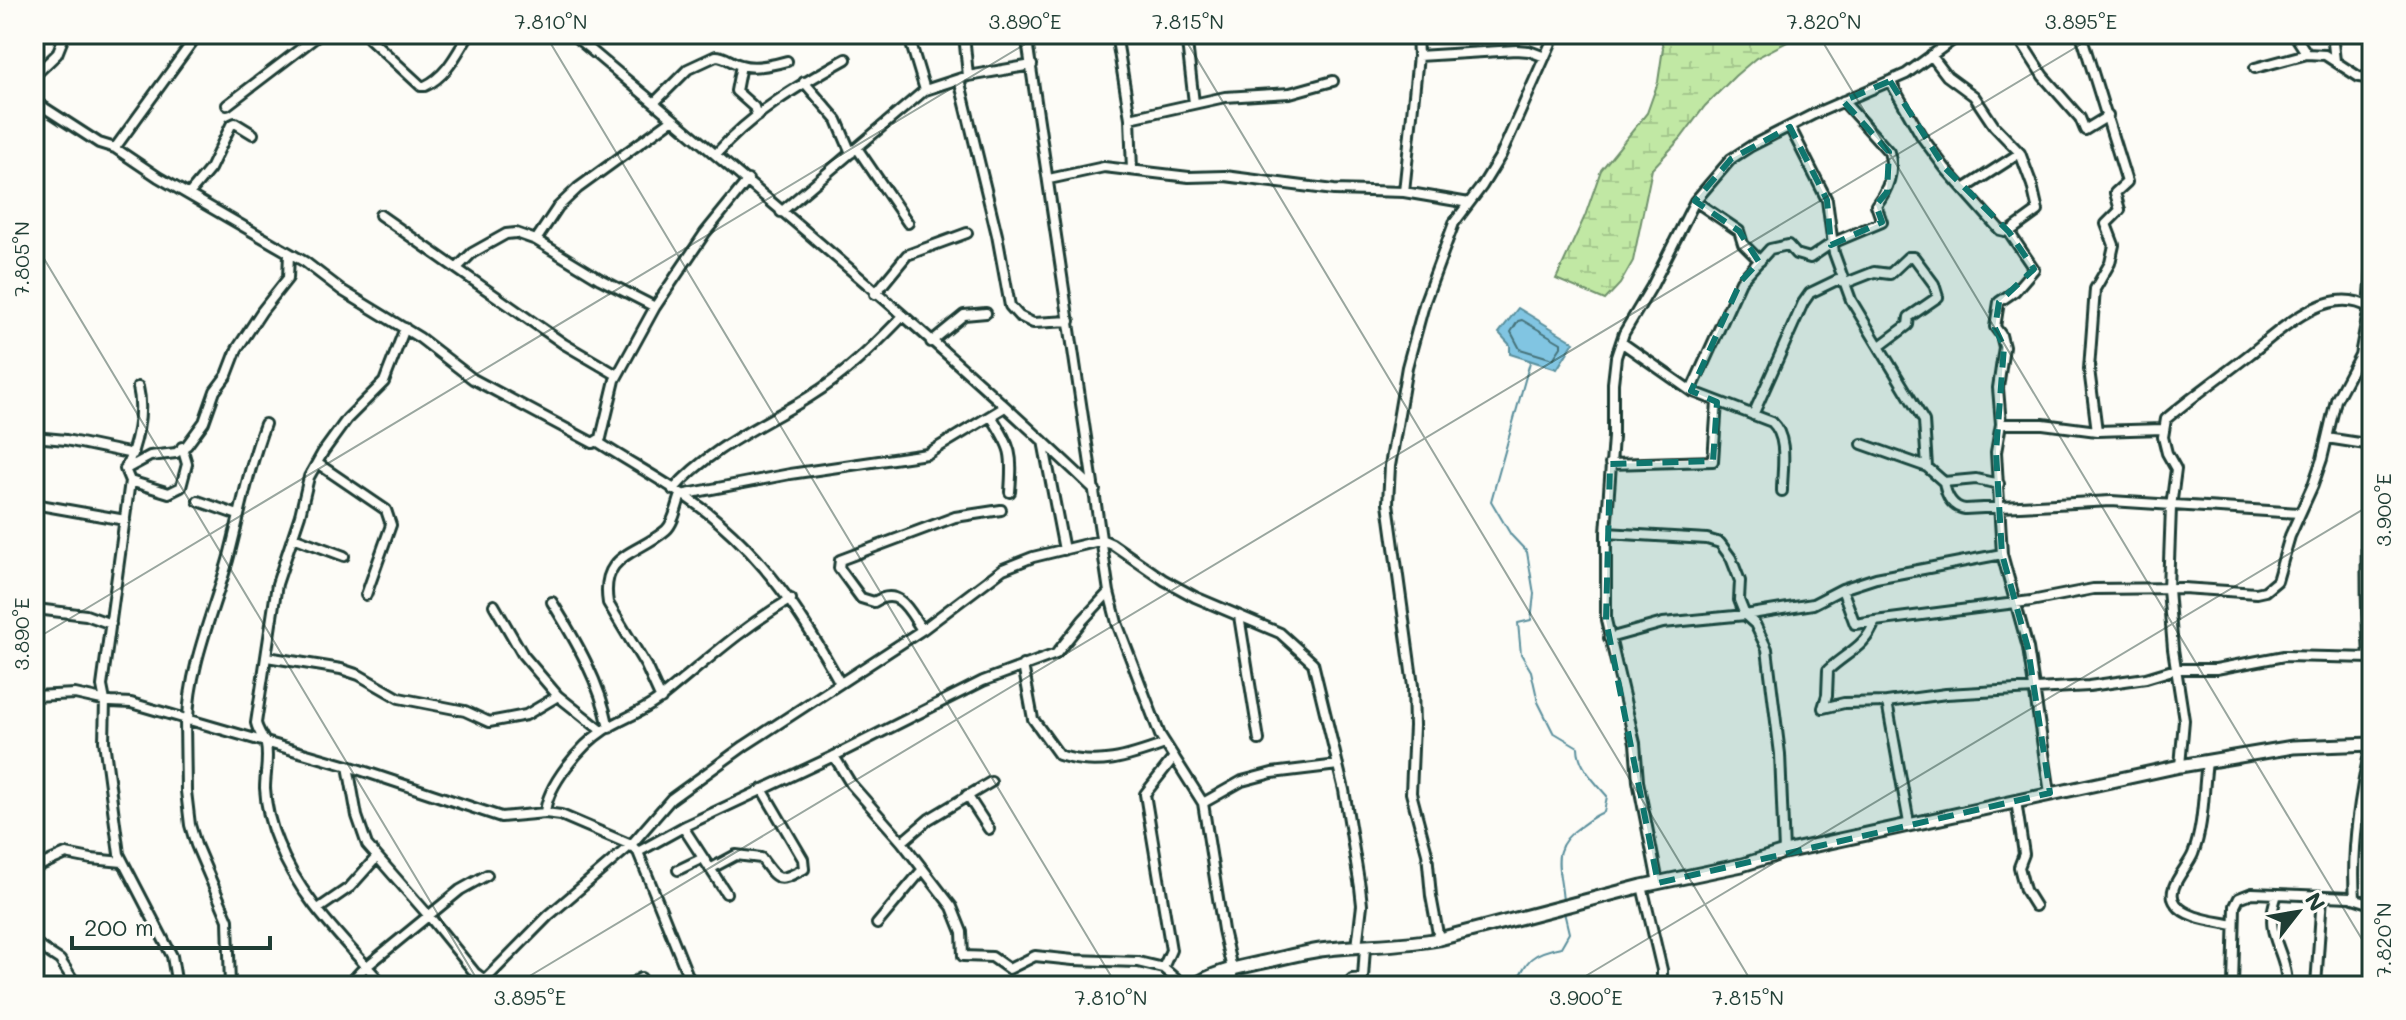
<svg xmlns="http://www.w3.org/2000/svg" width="2406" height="1020" viewBox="0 0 2406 1020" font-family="Mali,sans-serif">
	<defs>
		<pattern id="wetland-marsh" width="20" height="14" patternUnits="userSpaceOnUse" patternTransform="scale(2)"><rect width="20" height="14" fill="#c1e8a4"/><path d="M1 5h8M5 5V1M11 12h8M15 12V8" fill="none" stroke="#a5c88e"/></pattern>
	</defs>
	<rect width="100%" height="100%" fill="#fdfcf7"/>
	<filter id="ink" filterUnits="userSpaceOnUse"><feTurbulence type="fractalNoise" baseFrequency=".0125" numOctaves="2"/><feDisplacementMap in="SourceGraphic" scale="16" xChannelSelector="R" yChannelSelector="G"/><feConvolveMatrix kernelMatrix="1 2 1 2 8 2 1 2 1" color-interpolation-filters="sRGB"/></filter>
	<g filter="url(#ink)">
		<path fill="url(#wetland-marsh)" stroke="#70926c" stroke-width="2" d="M1660,34H1790L1789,41L1756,58L1735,76L1705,106L1681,138L1652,169L1633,261L1620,284L1605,300L1556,279L1585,216L1601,170L1647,113L1658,82L1663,48Z"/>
		<path fill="#81c5e2" stroke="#5a8f9c" stroke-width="2" d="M1518,308L1574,342L1557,369L1510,354V345L1499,333Z"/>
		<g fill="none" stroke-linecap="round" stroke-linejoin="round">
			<path stroke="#46737a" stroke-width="2" d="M1522,320L1561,343V347L1553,359L1520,349L1511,332L1518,321Z"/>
			<path stroke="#5a8f9c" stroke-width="2" d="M1530,362L1491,501L1511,535L1527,552L1534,594L1531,620L1518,623L1521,654L1531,671L1538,702L1553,732L1578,747C1578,766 1595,782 1607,796L1604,812C1595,815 1589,820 1581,826C1547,849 1561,868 1563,902
				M1515,986C1527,959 1531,953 1561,947L1569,933L1564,912"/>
			<defs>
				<path id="minor" d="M572,34C749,183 928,331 1095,490
					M908,34L925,90
					M964,34L968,76
					M1026,34L1109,592L1117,623L1160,735L1203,803L1223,930L1232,969
					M1116,34L1130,118L1132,170
					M1186,34L1194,103
					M2016,34L2043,76L2080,118L2085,130L2108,116
					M2081,34L2127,182L2115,193L2120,210L2106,224L2114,245L2110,263L2095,289L2089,369L2097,431
					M2294,34L2307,54L2325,55L2359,77L2372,79
					M2332,34L2335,61
					M369,38L421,86H425C447,76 457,53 469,34
					M1418,56L1516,50L1529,51L1545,57
					M741,65L736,91L754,107L757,116
					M2255,68L2307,54
					M34,76L57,54L65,34
					M959,79L997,235L1010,306L1019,316L1033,323L1070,321
					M1890,81L1922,137L1945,168L2000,230L2009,232L2038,211L2032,185L2020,153L1994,126L1974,96L1947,76L1931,55
					M804,82L837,120L851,153
					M34,101L99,143L115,148L158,177L305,262L343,291L420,338L473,379L593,443L601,438L615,380L655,307L705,233L748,180
					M654,103L688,69L716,56C726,56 731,63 741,65C754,69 773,65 787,61
					M227,105L320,34
					M1130,118L1225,97L1290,93L1333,81
					M1790,127L1827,200L1834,253L1851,300L1924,421L1927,467
					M115,148L198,34
					M857,148L908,223
					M716,154C752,113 799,85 846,59
					M1049,179L1104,167L1189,177L1225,176L1334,190L1404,192L1469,203
					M1964,189L2020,153
					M1404,192L1418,56L1417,34
					M189,194L210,169L231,125L235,123L253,134
					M1695,201L1739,231L1743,244L1760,261
					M781,212L925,90L968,76L1032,65
					M380,215L564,344L617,375
					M2009,232L2034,269L2015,291L1999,302L1995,327L2001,335L2004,347L1998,388L2001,424L1996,452L2002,554L2028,648L2050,793
					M536,240L558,207L578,188L673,119
					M457,268L472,253L506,234L516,233L536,240L600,279L655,307
					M875,294L907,255L967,233
					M931,342L964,315L986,313
					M1621,342L1691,391L1772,422C1789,438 1782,469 1782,491
					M138,387C144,412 137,446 125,469L130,481L102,686L105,701L104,741L119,854L172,956L177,986
					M1691,391L1741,281L1770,249L1788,245L1796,254L1810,258L1832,243L1882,222L1876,205C1888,190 1895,171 1889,152L1843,101
					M1753,415L1803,303L1810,293L1837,280L1846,283L1874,272L1890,274L1908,257H1914L1934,284L1938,297L1909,317L1908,325L1880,346
					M991,416C1012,449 1013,453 1010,492
					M2001,424H2043L2097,431L2163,429
					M34,437L66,440L133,454
					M2327,438L2372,445
					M1043,441L1064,550
					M598,442C638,468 684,491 720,523C772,568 807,623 840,683
					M1862,444L1927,467L1944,482L1976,479L1999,484
					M317,463L386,510L391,525L366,595
					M1610,464L1713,461L1717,402
					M126,469L150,456L176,453L187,445L204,422L215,391L227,375L237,349L262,311L288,278L289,254
					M130,481L169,493L181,487L187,464L182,447
					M1944,482C1946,495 1951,507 1965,509L2111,501L2299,513
					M673,490C709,448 762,426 809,397C845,375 873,347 902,317
					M198,501L238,515
					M34,504L125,520
					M1606,533L1707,539L1720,543L1731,558L1740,581L1739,600L1745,615L1755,624L1767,649L1780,754L1784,852
					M293,537L344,556
					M1842,589L1855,624L1875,621
					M552,602C576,641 600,682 609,728
					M494,605L523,655L558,696L602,731
					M36,609L86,615L111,624
					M1239,616L1259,740
					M922,630C909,611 900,586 874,602L861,598L839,568L840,560L955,517L1001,510
					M1609,638L1663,623L1745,615L1813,604L1842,589L1876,578L2002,554
					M267,657L341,669L359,675L399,698L465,711L489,722L526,715L558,696
					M2369,657C2366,604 2365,553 2369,500C2370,484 2368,472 2372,456
					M1023,665L1033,719L1059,755C1097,768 1129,757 1165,744
					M34,696L75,694L111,702L131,703L348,766L501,817L545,813L561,815L631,845L638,852L692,986
					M661,699L646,666L608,603C600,553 637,555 666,530C674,523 677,505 681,495L790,474L927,454L1005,407
					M1887,702L1909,823
					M1823,708L1827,695L1828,670C1847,652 1866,647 1875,621L2031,601L2093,589L2183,588L2256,593L2265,591L2277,581L2290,536L2313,485L2322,459L2336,400L2360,355L2369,307L2372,269
					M1823,708L1844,703L1887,702L1946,694L2089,686L2146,678L2176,669H2216L2284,656L2372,658
					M185,720L186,791L190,825L196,845L228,920L230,986
					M188,721C189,666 213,613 228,560C240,515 248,469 265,424
					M834,756L851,784L902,842L952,907L962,932L963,956L992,957L1009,969L1035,956L1073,960L1138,962L1163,968L1184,986
					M2207,762C2203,792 2204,826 2193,854C2187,869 2164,889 2176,904C2186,919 2217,921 2233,925
					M348,766L357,816L367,845L429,916L475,973L493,986
					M2180,766L2184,720L2173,649L2168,589L2171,507L2176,469L2167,453L2163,437L2166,419C2193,396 2222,376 2250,354C2280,331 2328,282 2370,308
					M967,795L989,829
					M2016,801L2024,854L2019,867L2025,890L2035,906
					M1203,803L1242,781L1272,773L1338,765
					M545,813C547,785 581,745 604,730C623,718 646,711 663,696C706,661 743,627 791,599
					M683,827L726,893
					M902,842L929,819L991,782
					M638,852L687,825L834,756L983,681L1056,654L1083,620L1109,592
					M34,868L66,854L91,859L123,862
					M710,869L736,855L761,858C778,882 778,882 804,869L803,859L762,789
					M678,870L703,858
					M1658,883L1638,781L1635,743L1606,620V533L1613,437V383L1616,357L1624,333L1652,286L1695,201L1731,159L1751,146L1814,114L1906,74L1961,34
					M1642,886L1662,970V986
					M2277,894C2262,938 2286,945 2287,986
					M2355,898C2351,846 2360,792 2372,741
					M318,909L350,887L376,858
					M877,924L923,869
					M1439,939L1431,896L1427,853L1411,793L1414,726L1413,686L1388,503L1390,466L1407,367L1425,301L1454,223L1482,186L1501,155L1555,34
					M34,943L60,960L77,986
					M1163,968L1171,950L1145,794L1174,757
					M347,986L361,971L460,890L487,875
					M384,986C346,942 299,898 278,843C271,827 266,806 265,788C265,775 269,758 266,745C264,738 258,732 256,723L277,584L300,515L309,477L323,452L347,419L384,382L405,328
					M479,986L548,916L631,845L671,799L744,746L922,630L1003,569L1033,557L1103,540L1112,544L1164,580L1195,597L1280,633L1313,663L1344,790L1360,887L1362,905L1357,947
					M627,986L641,978
					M1346,986L1352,979L1363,978L1365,947
					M2233,986L2235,906L2239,898L2252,893L2350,897L2372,904
					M2316,986L2322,896"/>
				<path id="tertiary" d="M1229,986L1232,969"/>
				<path id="secondary" d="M1194,986C1213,972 1237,968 1259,963C1279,959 1300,953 1320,950C1360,945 1399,946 1439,939L1642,886L1742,865L1784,852L2180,766L2293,747L2372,744"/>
			</defs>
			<use href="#minor" stroke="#1f3d34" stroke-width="14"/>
			<use href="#tertiary" stroke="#1f3d34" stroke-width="16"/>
			<use href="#secondary" stroke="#1f3d34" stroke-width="17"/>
			<use href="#minor" stroke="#fdfcf7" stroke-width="8"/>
			<use href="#tertiary" stroke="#fdfcf7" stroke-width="10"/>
			<use href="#secondary" stroke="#fdfcf7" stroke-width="11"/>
		</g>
	</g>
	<path fill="#0f766e" fill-opacity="0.2" stroke="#0f766e" stroke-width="6" stroke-dasharray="16 10" stroke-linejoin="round" d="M1890,81L1945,168L2009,232L2034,269L1999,302L1995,328L2004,347L1996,452L2002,554L2028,648L2050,793L1658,883L1606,620L1610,464L1713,461L1717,402L1691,391L1741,281L1759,262L1739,231L1695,201L1731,159L1790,127L1827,200L1831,245L1882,222L1876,205L1887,192L1889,152L1843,101Z"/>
	<path fill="none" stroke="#1f3d34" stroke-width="2" stroke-opacity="0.45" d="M545,34L1117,986M1182,34L1754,986M1818,34L2372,956M34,242L481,986M34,640L1042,34M513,986L2098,34M1569,986L2372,504"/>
	<rect width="2406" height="1020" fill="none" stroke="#fdfcf7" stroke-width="88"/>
	<g transform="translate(2298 912) rotate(59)" stroke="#fdfcf7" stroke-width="6" paint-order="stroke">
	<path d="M0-6L14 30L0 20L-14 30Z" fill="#1f3d34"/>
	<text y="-12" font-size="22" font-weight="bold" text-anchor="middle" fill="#1f3d34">N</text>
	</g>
	<path d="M72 936v12h198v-12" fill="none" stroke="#1f3d34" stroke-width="4"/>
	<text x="84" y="936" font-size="24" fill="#1f3d34" stroke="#fdfcf7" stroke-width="6" paint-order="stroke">200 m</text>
	<rect x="44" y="44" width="2318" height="932" fill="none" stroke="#1f3d34" stroke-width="3"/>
	<g font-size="20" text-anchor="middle" fill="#1f3d34">
		<text x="551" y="29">7.810°N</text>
		<text x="1025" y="29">3.890°E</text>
		<text x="1188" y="29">7.815°N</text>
		<text x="1824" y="29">7.820°N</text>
		<text x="2081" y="29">3.895°E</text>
		<text transform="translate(22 259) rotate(-90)" y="7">7.805°N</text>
		<text transform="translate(2384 510) rotate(-90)" y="7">3.900°E</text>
		<text transform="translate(22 634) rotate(-90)" y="7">3.890°E</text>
		<text transform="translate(2384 940) rotate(-90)" y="7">7.820°N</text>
		<text x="530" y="1005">3.895°E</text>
		<text x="1111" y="1005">7.810°N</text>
		<text x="1586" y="1005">3.900°E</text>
		<text x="1748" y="1005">7.815°N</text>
	</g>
</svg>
